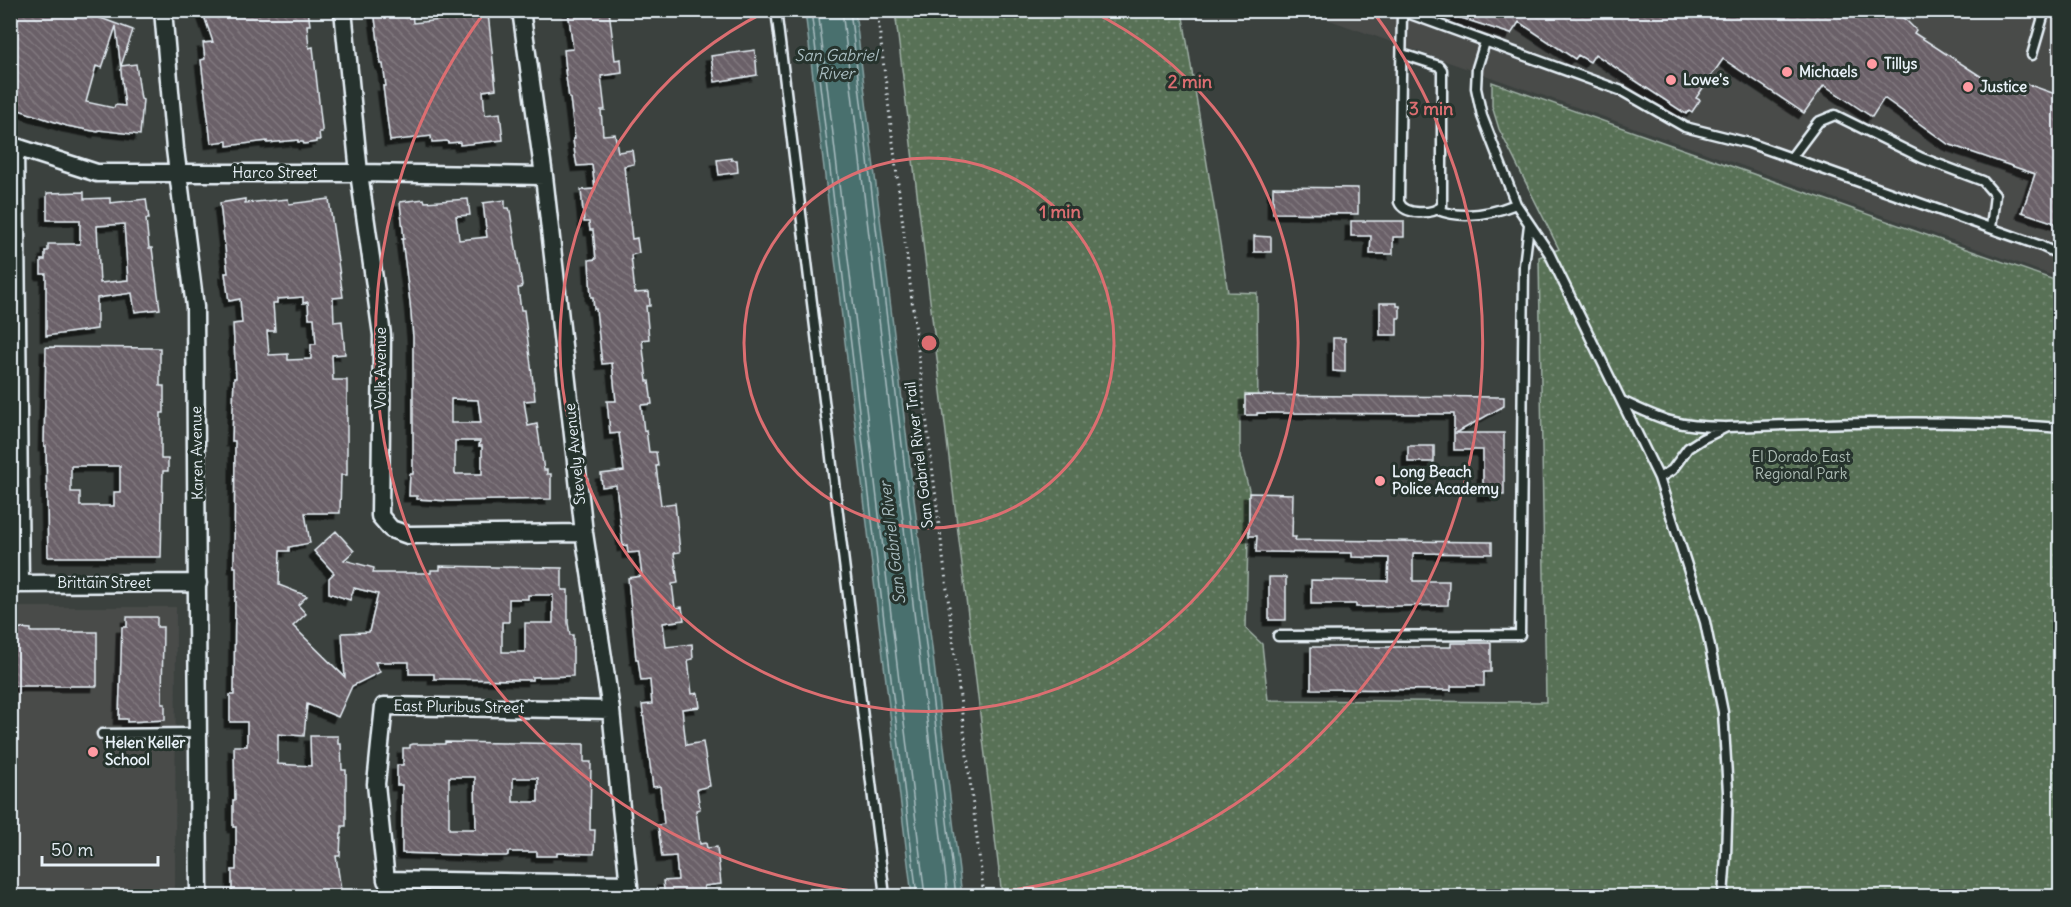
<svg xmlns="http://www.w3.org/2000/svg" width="2071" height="907" viewBox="0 0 2071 907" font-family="Delius,sans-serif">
	<defs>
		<pattern id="park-dots" width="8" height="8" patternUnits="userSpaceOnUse" patternTransform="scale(1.5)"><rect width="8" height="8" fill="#597156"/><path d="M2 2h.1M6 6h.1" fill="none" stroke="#71866f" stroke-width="1.8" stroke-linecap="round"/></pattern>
		<pattern id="building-back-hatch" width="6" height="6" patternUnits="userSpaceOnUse" patternTransform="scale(1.5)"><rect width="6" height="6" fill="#6b6167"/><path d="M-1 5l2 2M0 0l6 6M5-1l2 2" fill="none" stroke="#80787e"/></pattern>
		<filter id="shadow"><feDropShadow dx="-5.5" dy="5.5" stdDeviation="0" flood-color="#0009"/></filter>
	</defs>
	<rect width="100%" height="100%" fill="#3b413e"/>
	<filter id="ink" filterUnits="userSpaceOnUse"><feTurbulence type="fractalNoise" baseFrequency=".0167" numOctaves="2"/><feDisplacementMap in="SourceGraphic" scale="12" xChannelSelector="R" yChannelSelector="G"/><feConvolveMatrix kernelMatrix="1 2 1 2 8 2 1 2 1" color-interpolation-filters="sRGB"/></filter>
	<g filter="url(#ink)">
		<path fill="#494b4a" d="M1304,11H2060V278Z
			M11,607H176L175,896H11Z"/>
		<path fill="url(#park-dots)" stroke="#a0b1a7" stroke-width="1.5" d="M895,11H1182L1228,292L1257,293L1258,414L1240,416V456L1249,490L1246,629L1262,644L1268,700L1546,702L1539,257L1559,249L1499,129L1492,106V82L2060,282V896H1002Z"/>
		<path fill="#4a706e" stroke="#89a4a5" stroke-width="1.5" d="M805,11H855L962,896H912Z"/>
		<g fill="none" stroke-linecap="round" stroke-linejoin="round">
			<path stroke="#a9bdc1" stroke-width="1.5" d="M811,10L917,896
				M818,10L925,896
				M842,10L948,896
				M850,10L956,896"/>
		</g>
		<path fill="url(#building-back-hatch)" stroke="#e8f1f8" stroke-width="1.5" fill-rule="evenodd" filter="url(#shadow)" d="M10,10H79L133,30L121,66L136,64L141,99L143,100L140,135L99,130L98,132L67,126L10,107V57L14,47L10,46ZM116,26L125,106L115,105L114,108L86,102L96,66L102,68Z
			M202,10H243L245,15L268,13L267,10H308L310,25H307L309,48L313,47L322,129V132H319L320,140H316V142L304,144L303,142H298V140L267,143V141L227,146V141L211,143L201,60L205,59L203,43L213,42Z
			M374,10H412L413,23L450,19L449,10H484L485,14L488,13L496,89L483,91L485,115L500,113L503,140L460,145V142L448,143L447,141L432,142L431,136L390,141L383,86H386L383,64H381Z
			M568,10H609L615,60L621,59L622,73L601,76L605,110H601L603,135L615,134L618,152L632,150L634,164L624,166L632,239L637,238L639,253L631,255L635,293L649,292L650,306H646L649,339L642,340L647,381H649L652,404L641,405L644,431L646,430L649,452H656L658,466H656L661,505L675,503L680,552L674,553L678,583L672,584L675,608L682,607L684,620L663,623L666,647L692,644L693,659L688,660L692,694L698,693L700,707L682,709L686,745L703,742L710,786L697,789L700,809L696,810L700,844L706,843L707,848L717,847L721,884L704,886L705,897H665L663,881L678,880L676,856L662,857L658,825L664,824L660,786L653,787L642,705L652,704L650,680L641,681L638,659H636L628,578L642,576L639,552L628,553L627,545L623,546L616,485L602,487L601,474L624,471L619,433L610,434L609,421L607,401H616L612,363L602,364L596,309H594L593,297H591L589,260L596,259L593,230H590L589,222H584L581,190L595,189L592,165L577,166L575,155L573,139H575L570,98H569L565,70H566L564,50L573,49Z
			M1446,10H1866L1874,16L1878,10H1890L1906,20L1916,30L1914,33L1991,83L2023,95L2027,84L2061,96V225L2022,212L2035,174L1948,144L1884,98L1872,117L1824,85L1804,113L1723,59L1696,98L1700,100L1692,112L1689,110L1686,114L1595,54L1590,62L1578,55L1575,59L1519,22L1511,34L1446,13Z
			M755,50L757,75L715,82L711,56Z
			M731,158V160H737L738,172L719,175L717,160Z
			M1273,187L1358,188V214L1273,213Z
			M84,192V199L110,198V203L146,199L149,219H146L149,248H152L160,309L135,312L132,293L97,298V329L46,336V274H41V260H45V251H48V244H80V220H47V193ZM124,224L128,280L100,283L97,226Z
			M245,199V203L288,199L289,204L329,199L343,297L333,298L334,322L342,321L345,354L332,355L333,380H347V475H341L340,513H305L310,543L289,547V551H280L279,585L307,596L298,605L306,614L293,626L345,677L342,633L369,632L378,594L354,588L350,600L329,593V578L334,573L314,551L336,531L354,551L344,560L374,568L373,573H431V570H440V566L562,568V590H568V623L570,635H573V676L532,677V680L444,679H434V674H409V662H375L380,672L352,686L338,717L307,704L304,736L278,734V764L311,766L310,736H338V744H341L342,770H346V826H342V834H341L340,856H336L342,897H232V870H236V827H233V800H235L234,746H247V722H230V695H234L235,597H236V567H234L235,441H232L234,378H236L233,324L242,323L240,299L229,301L225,273H228L220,203ZM303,297V303L308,302L309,318H314L316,344H311V359L288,360V354L269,355L267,331H275L273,303H277V299ZM528,595H553V623H525V652H502V622H509V599H528Z
			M424,199L425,202L468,199L470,215L456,216L459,240L487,237L483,203L505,200V208H509L510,211L522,285L521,288H518L521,310H524L534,390L535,400L524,401L528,426L537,424L544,470H547V474H551V499L450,501L417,499V496H409L410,474H413V337L410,302L402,239H404L400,202ZM451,399L478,400L481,423H451ZM455,441H480L479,446H482V474H455Z
			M1351,221H1404V237H1393V254H1370L1371,236H1351Z
			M1254,236L1271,237V252H1254Z
			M1380,303H1397V306H1400V318H1397V335H1380Z
			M1333,338H1345V372L1333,371Z
			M46,347L160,348V386H164V413H161V459H168V471H163L161,557H48L46,446H44ZM71,466H120V492H114V506H80V492H71Z
			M1245,395L1504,397V406L1456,433H1504V495H1483V450H1454V414L1257,413V415H1245Z
			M1408,446H1434V462H1408Z
			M1249,493L1293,494L1292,537H1296L1295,540L1492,542V554L1413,553V581H1449L1448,605L1356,607V604H1311V580L1388,581L1389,558L1352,557V553L1256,552L1257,536H1249Z
			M1269,577H1286V620H1269Z
			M127,617H157V627H163L162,704H165V720L127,722V719H119L122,627H127Z
			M18,628L31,629V632H97V686H10V632H18Z
			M1451,643H1491V672H1484V686H1451V690L1311,689V647H1451Z
			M445,742L584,744V762H591L590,830H595L594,854L557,853V856H537V852H508V855L506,856H487L402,853V785H397V765H403V748H410V745L413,744H445ZM449,777H475L476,829H449ZM513,778H538V802H513Z"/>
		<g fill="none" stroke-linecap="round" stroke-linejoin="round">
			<defs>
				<path id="lane" d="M776,10L885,896
					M1399,10L1622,91L1685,127L1749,143L2041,246L2060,255
					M1485,42L1477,68L1476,88L1482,116L1516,204L1549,253L1659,478L1705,622L1723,712L1728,792L1726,856L1723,896
					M1402,54L1439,66L1442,70V206C1432,215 1404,215 1399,202L1402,12
					M2032,55L2045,10
					M1791,158L1818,122L1835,115L1922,158L1983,181L1995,195L1991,228
					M1438,210C1464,220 1491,214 1516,204
					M1622,401C1662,420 1678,427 1724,427
					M1659,478L1672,470L1688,448L1702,439L1727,427C1838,423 1950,419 2060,428
					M1278,636L1520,635L1524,266L1529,225
					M102,734L198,733"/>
				<path id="street" d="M163,10L175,149L195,307L199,896
					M343,10L359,173L382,335L380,516L391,529L408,535L584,533
					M521,10L544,176L584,533L611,710L630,896
					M10,145L97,173H359L544,176
					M15,147L20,584
					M11,584L198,583
					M611,710L384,706L376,784L386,880L629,884"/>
			</defs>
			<use href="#lane" stroke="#e8f1f8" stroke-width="13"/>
			<use href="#street" stroke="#e8f1f8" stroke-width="21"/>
			<path stroke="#e8f1f8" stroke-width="3" stroke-dasharray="1.5 4.5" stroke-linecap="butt" d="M877,10L984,896"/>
			<use href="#lane" stroke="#26332d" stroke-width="8"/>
			<use href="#street" stroke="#26332d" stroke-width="16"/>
		</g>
	</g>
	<g fill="none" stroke="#dc6e71" stroke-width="3">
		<circle cx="929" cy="343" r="185"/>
		<path d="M1091 11A369 369 0 1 1 767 11"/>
		<path d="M905 896A554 554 0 0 1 484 13M1374 13A554 554 0 0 1 953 896"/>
	</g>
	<g fill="#ff9aa2" stroke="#26332d" stroke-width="2">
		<circle cx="1872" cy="64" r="6"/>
		<circle cx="1787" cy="72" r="6"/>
		<circle cx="1671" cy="80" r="6"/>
		<circle cx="1968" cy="87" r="6"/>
		<circle cx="1380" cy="481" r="6"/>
		<circle cx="93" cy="752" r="6"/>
	</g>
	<g text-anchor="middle" stroke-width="6" stroke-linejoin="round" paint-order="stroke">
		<g font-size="15" font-weight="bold" fill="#e8f1f8" stroke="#26332d" text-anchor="start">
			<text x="1884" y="69">Tillys</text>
			<text x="1799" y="77">Michaels</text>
			<text x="1683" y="85">Lowe's</text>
			<text x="1980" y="92">Justice</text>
			<text x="1392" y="477">Long Beach<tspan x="1392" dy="17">Police Academy</tspan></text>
			<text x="105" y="748">Helen Keller<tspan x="105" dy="17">School</tspan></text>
		</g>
		<g font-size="15" fill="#e8f1f8" stroke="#26332d">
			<text x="275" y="178">Harco Street</text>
			<text transform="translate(381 368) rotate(-90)" y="5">Volk Avenue</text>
			<text transform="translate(197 453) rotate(-91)" y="5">Karen Avenue</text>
			<text transform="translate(575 454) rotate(-96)" y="5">Stevely Avenue</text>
			<text transform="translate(919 455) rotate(-97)" y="5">San Gabriel River Trail</text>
			<text x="104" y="588">Brittain Street</text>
			<text transform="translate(459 707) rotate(1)" y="5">East Pluribus Street</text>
		</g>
		<g font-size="15" fill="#afbeb7" stroke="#26332d">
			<text x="1801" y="462">El Dorado East<tspan x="1801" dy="17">Regional Park</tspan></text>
		</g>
		<g font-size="16" font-style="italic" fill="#a9bdc1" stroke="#26332d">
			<text x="836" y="61">San Gabriel<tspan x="836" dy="18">River</tspan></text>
			<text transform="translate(892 543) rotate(-97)" y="6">San Gabriel River</text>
		</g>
	</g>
	<circle cx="929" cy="343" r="9" fill="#dc6e71" stroke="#26332d" stroke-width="3"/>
	<g font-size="18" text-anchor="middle" font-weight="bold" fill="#dc6e71" stroke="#26332d" stroke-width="6" stroke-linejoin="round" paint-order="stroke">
		<text x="1190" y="88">2 min</text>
		<text x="1431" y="115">3 min</text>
		<text x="1060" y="218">1 min</text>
	</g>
	<rect width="2071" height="907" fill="none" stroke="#26332d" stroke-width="36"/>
	<rect x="18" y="18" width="2035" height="871" fill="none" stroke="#e8f1f8" stroke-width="2" filter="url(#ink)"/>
	<path d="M42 856v9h116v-9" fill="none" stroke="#e8f1f8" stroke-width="3"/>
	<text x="51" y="856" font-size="18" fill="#e8f1f8" stroke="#26332d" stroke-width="4.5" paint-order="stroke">50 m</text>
</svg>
